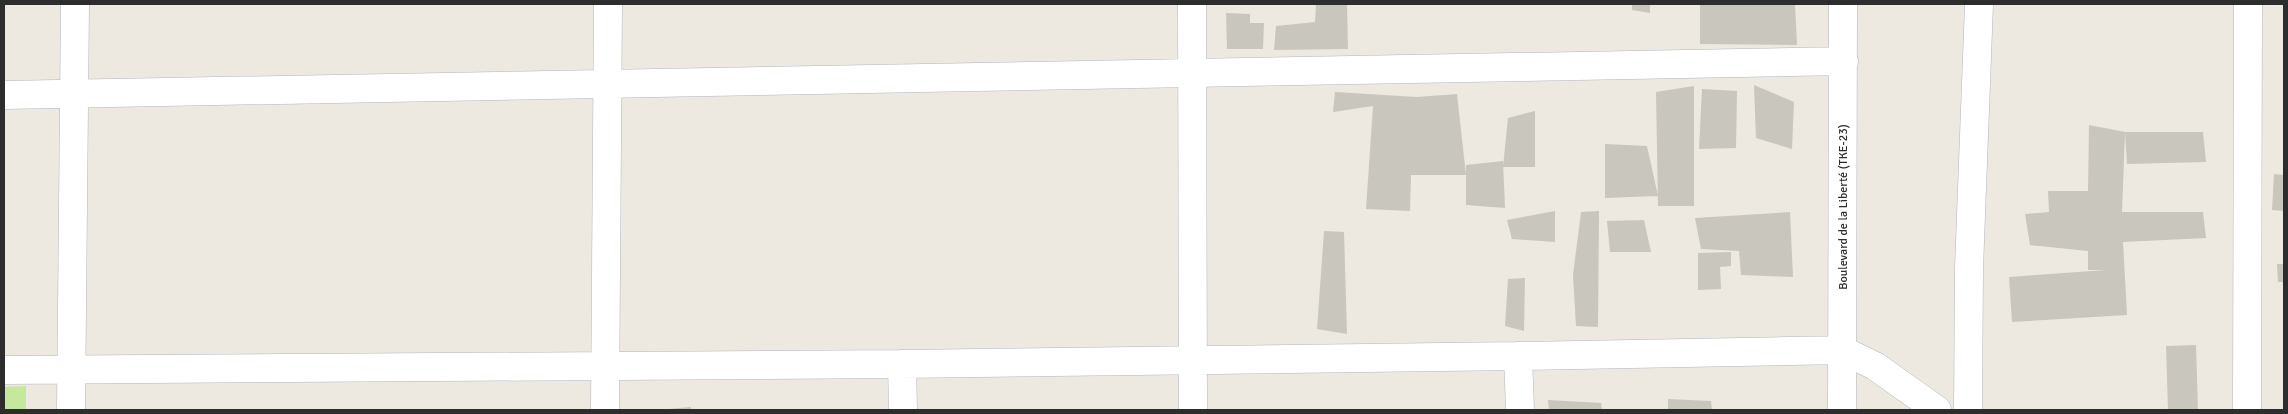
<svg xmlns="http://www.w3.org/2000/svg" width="2288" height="414" viewBox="0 0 2288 414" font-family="Signika,sans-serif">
	<rect width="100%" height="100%" fill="#ede8e0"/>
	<path fill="#c6e89c" d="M26,386V410H4V387Z"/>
	<path fill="#c9c6be" d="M1316,4H1347L1348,49L1274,50L1276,26L1315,22Z
		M1632,4H1650V13L1632,10Z
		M1700,4H1795L1797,45L1700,44Z
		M1226,13L1250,14V23H1264L1263,49H1227Z
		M1754,85L1794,102L1792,149L1756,138Z
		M1694,86V206H1658L1656,92Z
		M1702,89L1737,91L1736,148L1699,149Z
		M1335,92L1417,97L1457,94L1466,175H1411L1410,211L1366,209L1373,106L1333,112Z
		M1535,111V167H1503L1508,118Z
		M2089,125L2125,132L2122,212H2203L2206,238L2123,242L2127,315L2012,322L2009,277L2106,270H2088V251L2030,245L2025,214L2049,212L2048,191H2088Z
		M2125,132H2203L2206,162L2127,164Z
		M1605,144L1647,146L1658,196L1605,198Z
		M1503,161L1505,208L1466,205V165Z
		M2274,174L2284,175V211L2272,210Z
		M1555,211V242L1512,239L1507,220Z
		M1599,211L1598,327L1576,326L1573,275L1581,212Z
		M1790,212L1793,277L1741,275L1739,251L1701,249L1695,218Z
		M1644,220L1651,252H1610L1607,221Z
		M1324,231L1344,232L1347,334L1317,329Z
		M1731,252V266L1720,267L1721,289L1698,290V253Z
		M2277,264H2284V282H2278Z
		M1525,278L1524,331L1505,326L1508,279Z
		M2196,345L2198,410H2168L2166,346Z
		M1668,399L1711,401L1712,410H1668Z
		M1548,400L1601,403L1602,410H1549Z
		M691,407V410H669V409Z"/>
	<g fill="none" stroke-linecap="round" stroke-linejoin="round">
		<defs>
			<path id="minor" d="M1192,4L1193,410
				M4,95L1844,61
				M1518,356L1520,410
				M902,364L903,410
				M4,370L902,364L1518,356L1842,350L1875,366L1937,410
				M71,410L75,4
				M605,410L608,4
				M1842,410L1843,4
				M1968,410L1969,268L1979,4
				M2247,410L2248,4"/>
		</defs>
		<use href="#minor" stroke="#b3b6bf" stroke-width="29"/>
		<use href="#minor" stroke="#fff" stroke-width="28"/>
	</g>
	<g text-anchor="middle" stroke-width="4" stroke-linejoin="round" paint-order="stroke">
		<g font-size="12" fill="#2d2d2d" stroke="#fff">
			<text transform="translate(1843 207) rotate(-90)" y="4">Boulevard de la Liberté (TKE-23)</text>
		</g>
	</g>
	<rect width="2288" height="414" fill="none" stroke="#2d2d2d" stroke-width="10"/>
</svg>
